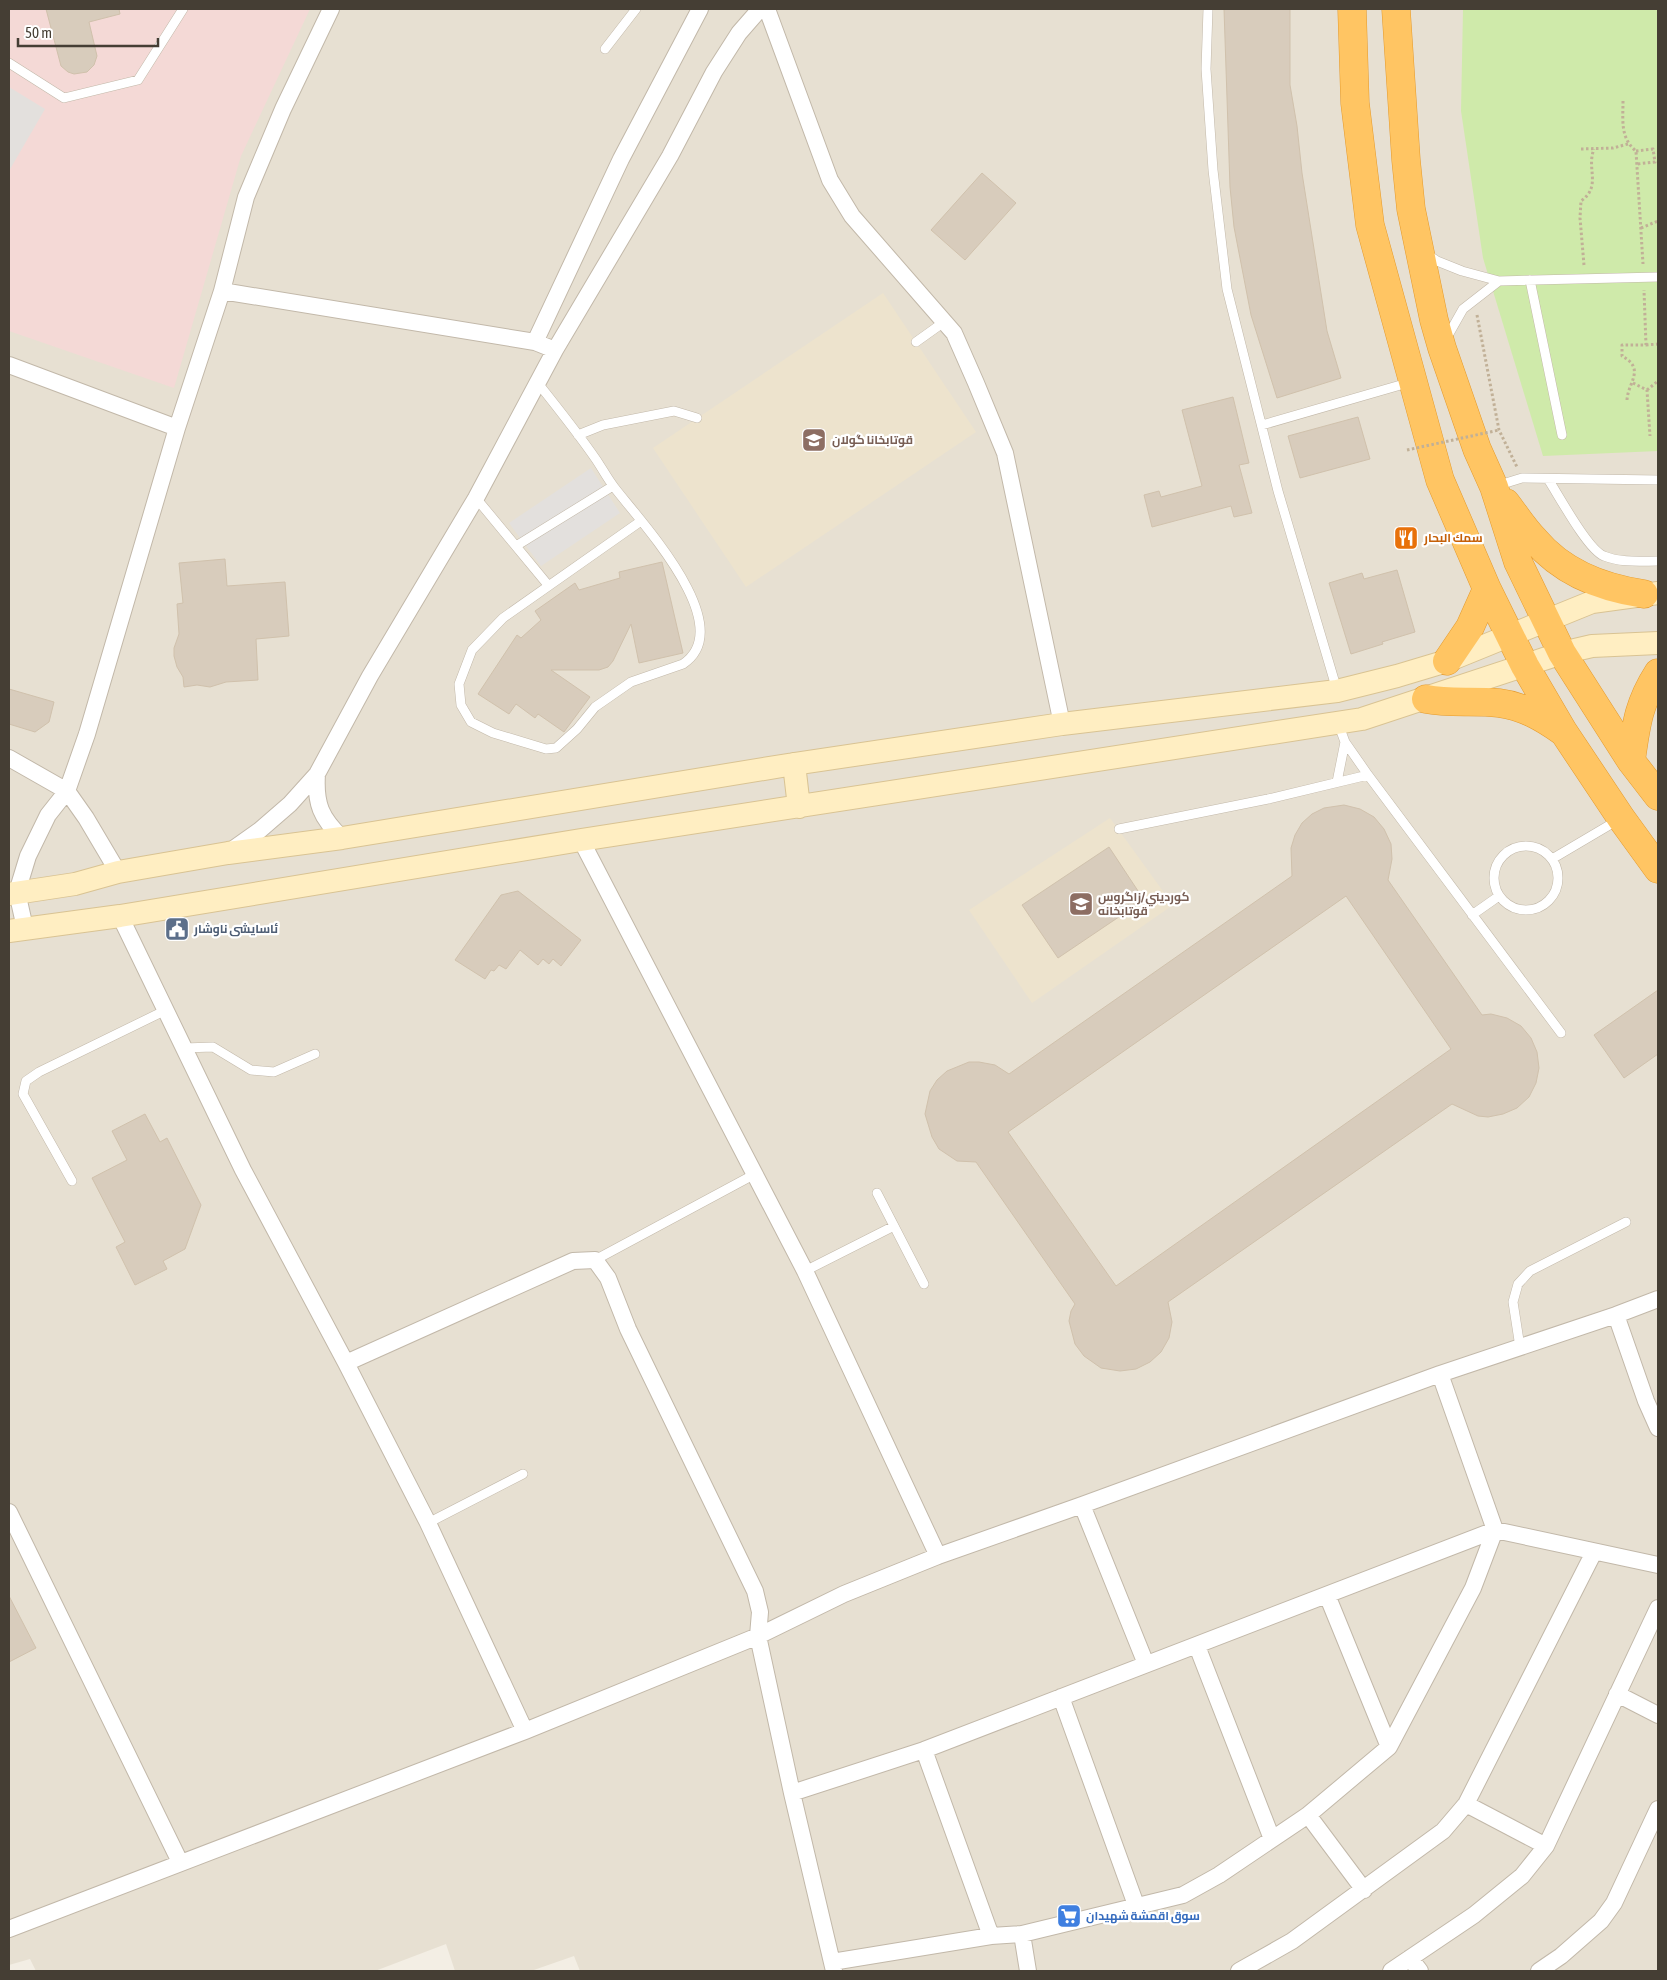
<svg xmlns="http://www.w3.org/2000/svg" width="1667" height="1980" viewBox="0 0 1667 1980" font-family="'Asap Condensed',Cairo,sans-serif">
	<rect width="100%" height="100%" fill="#f3eee4"/>
	<path fill="#e7e0d2" d="M9,9H1658V1971H580L574,1956L531,1971H455L446,1944L375,1971H36L30,1959L9,1965Z"/>
	<path fill="#ede3cd" d="M883,293L976,432L746,587L653,448Z
		M1110,818L1173,905L1032,1003L969,910Z"/>
	<path fill="#f4d9d6" d="M9,9H310L241,156L174,388L9,331Z"/>
	<path fill="#cfeaaa" d="M1463,9H1658V451L1543,456L1483,258L1461,111Z"/>
	<path fill="#e3e0dd" d="M9,87L45,109L9,171Z
		M591,468L620,513L541,566L509,523Z"/>
	<path fill="#d8ccbc" stroke="#d0c1ac" fill-rule="evenodd" d="M46,9H119L120,14L89,22L97,56L94,65L87,72L74,74L68,72L61,66Z
		M1224,9H1290V85L1297,126L1302,173L1327,331L1341,378L1277,398L1251,315L1234,227L1230,187Z
		M982,173L1016,203L965,260L931,230Z
		M1233,397L1249,463L1239,465L1252,513L1234,517L1231,506L1152,527L1144,495L1159,491L1161,497L1202,486L1182,410Z
		M1358,417L1370,459L1300,478L1288,436Z
		M225,559L227,586L285,582L289,636L256,639L258,680L226,682L210,687L197,685L184,687L183,677L177,667L174,656V648L179,634L177,604L183,603L179,563Z
		M662,562L683,653L639,663L631,624L613,661L608,667L599,670H551L590,697L564,732L538,714L535,718L516,704L509,714L478,694L517,635L521,638L541,620L535,611L575,583L579,590L620,578L619,572Z
		M1397,570L1415,632L1382,642L1383,644L1351,654L1329,583L1362,573L1364,579Z
		M9,689L54,702L49,722L35,732L9,724Z
		M1344,805L1360,809L1374,817L1384,829L1391,844L1392,859L1388,880L1482,1015L1491,1014L1507,1018L1521,1026L1531,1038L1537,1052L1539,1068L1536,1083L1529,1097L1517,1108L1503,1114L1488,1117L1478,1116L1452,1104L1168,1302L1172,1322L1169,1338L1161,1352L1150,1362L1136,1369L1120,1371L1101,1368L1084,1356L1075,1344L1069,1321L1071,1311L1075,1304L976,1162L957,1161L939,1149L932,1137L925,1114L930,1091L937,1080L947,1071L969,1062H979L995,1065L1009,1074L1292,876L1291,848L1295,835L1302,823L1312,814L1324,808ZM1346,896L1451,1049L1116,1286L1008,1132Z
		M1109,847L1144,900L1058,958L1022,905Z
		M518,891L581,940L561,966L553,959L549,964L543,959L538,965L520,950L506,969L499,965L494,971L491,970L485,979L455,960L501,895Z
		M1658,990V1054L1624,1078L1594,1035Z
		M145,1114L160,1142L167,1138L201,1205L185,1249L163,1261L167,1269L135,1285L116,1247L125,1242L92,1178L127,1160L112,1131Z
		M9,1596L36,1648L9,1662Z"/>
	<g fill="none" stroke-linecap="round" stroke-linejoin="round">
		<defs>
			<path id="lane" d="M1208,9L1206,69L1213,170L1227,289L1278,491L1337,690
				M605,49L636,9
				M9,63L64,98L138,80L183,9
				M1427,254L1437,261L1462,271L1499,281L1658,277
				M1530,280L1562,435
				M1446,339L1463,309L1499,281
				M916,342L944,322
				M537,382C557,407 577,432 595,458C602,468 607,478 614,487C639,520 740,626 683,664L631,682L595,707L577,729L556,748L546,749L493,733L471,722L461,705L459,684L472,650L503,618L641,521
				M1262,425L1411,382
				M578,435L603,425L674,411L697,418
				M1548,479C1559,496 1588,550 1604,556C1621,563 1641,561 1658,561
				M1496,486L1522,478L1658,480
				M476,498L548,585
				M516,546L613,486
				M1338,723L1345,742L1368,775L1561,1033
				M1337,782L1345,742
				M1119,829L1268,799L1368,775
				M1494 878a32 32 0 1 1 64 0a32 32 0 1 1-64 0Z
				M1552,859L1618,820
				M1472,915L1499,896
				M184,1048L213,1047L251,1070L274,1072L315,1054
				M72,1181L23,1094L26,1081L39,1072L166,1010
				M877,1193L924,1284
				M595,1260L755,1174
				M805,1271L894,1226
				M1520,1347L1513,1302L1518,1284L1530,1271L1626,1222
				M428,1523L523,1474"/>
			<path id="street" d="M767,9L830,180L852,216L954,333L976,383L1005,453L1062,724
				M222,291L246,197L283,109L331,9
				M535,342L621,159L700,9
				M9,365L177,428
				M9,758L67,791L86,818L118,872
				M317,774C315,804 321,818 342,838
				M581,840L805,1271L938,1556
				M229,852L260,830L290,804L317,774L370,676L476,498L555,350L670,156L714,72L739,33L760,9
				M120,916L243,1170L346,1363L428,1523L525,1731
				M25,928L17,892L28,856L48,815L67,791L87,734L177,428L222,291L535,342L555,350
				M1616,1315L1646,1401L1658,1428
				M346,1363L573,1261L595,1260L608,1278L628,1329L755,1591L760,1612L758,1636L792,1793L834,1971
				M1082,1505L1146,1664
				M9,1512L180,1862
				M1327,1595L1389,1747
				M1197,1646L1272,1839
				M1617,1694L1658,1715
				M1061,1697L1136,1905
				M924,1750L991,1936
				M792,1793L924,1750L1495,1530L1658,1565
				M1466,1804L1546,1846
				M1308,1815L1364,1890
				M9,1929L525,1731L758,1636L844,1594L938,1556L1082,1505L1440,1374L1616,1315L1658,1299
				M1022,1934L1028,1971
				M1410,1958L1420,1971
				M832,1962L991,1936L1022,1934L1183,1895L1219,1875L1308,1815L1389,1747L1473,1588L1495,1530L1440,1374
				M1239,1971L1292,1941L1443,1831L1466,1804L1594,1552
				M1391,1971L1474,1915L1522,1876L1546,1846L1658,1608
				M1539,1971L1561,1956L1601,1921L1614,1903L1658,1809"/>
			<path id="secondary" d="M794,764L799,807
				M9,894L75,884L118,872L228,853L342,838L794,764L1062,724L1337,691L1397,676L1447,661L1592,602L1658,593
				M9,931L120,916L581,840L1362,719L1562,653L1592,646L1658,643"/>
			<path id="highway" d="M1352,9L1355,103L1370,225L1440,480L1487,589L1525,666L1563,731L1621,818L1658,869
				M1396,9L1406,160L1411,209L1434,320L1442,348L1477,449L1494,487L1518,562L1562,653L1631,761L1658,796
				M1506,503C1516,516 1524,529 1535,540C1562,572 1603,588 1644,594
				M1447,661L1470,627L1487,589
				M1426,699C1450,704 1474,700 1499,703C1523,706 1542,717 1562,731
				M1631,761C1636,726 1638,704 1658,673"/>
		</defs>
		<use href="#lane" stroke="#c2b8a9" stroke-width="10"/>
		<use href="#street" stroke="#c2b8a9" stroke-width="18"/>
		<use href="#secondary" stroke="#d9c393" stroke-width="24"/>
		<use href="#highway" stroke="#e49a2d" stroke-width="29"/>
		<path stroke="#c1b097" stroke-width="3" stroke-dasharray="2.5 2.5" stroke-linecap="butt" d="M1623,101C1623,120 1620,138 1636,151L1643,264
			M1581,149L1613,148L1628,144
			M1636,151L1653,149L1655,162L1637,164
			M1641,228L1658,221
			M1584,265L1580,218L1581,201C1602,186 1586,169 1594,149
			M1477,315L1499,430L1517,467
			M1646,345L1658,344
			M1633,383L1647,390L1650,436
			M1647,390L1658,381
			M1627,400C1628,382 1646,369 1622,356V345H1646L1644,290"/>
		<use href="#lane" stroke="#fff" stroke-width="9"/>
		<use href="#street" stroke="#fff" stroke-width="16"/>
		<use href="#secondary" stroke="#ffeec2" stroke-width="22"/>
		<use href="#highway" stroke="#ffc563" stroke-width="28"/>
		<path stroke="#c1b097" stroke-width="3" stroke-dasharray="2.5 2.5" stroke-linecap="butt" d="M1407,450L1499,430"/>
	</g>
	<defs>
		<symbol id="school-square" viewBox="-11 -11 22 22"><rect x="-9" y="-9" width="18" height="18" rx="4" fill="#8d6e63" stroke="#fff"/><path d="M0-5L7-2L0 1L-7-2ZM-4 1L0 2.5L4 1V4Q0 6-4 4Z" fill="#fff"/></symbol>
		<symbol id="restaurant-square" viewBox="-11 -11 22 22"><rect x="-9" y="-9" width="18" height="18" rx="4" fill="#e8710a" stroke="#fff"/><path d="M-5-6h1v4h1v-4h1v4h1v-4h1v5L-1.5 .5V6h-2V.5L-5-1ZM5-6V6H3V1.5H1.5Q1.5-4 5-6Z" fill="#fff"/></symbol>
		<symbol id="civic-square" viewBox="-11 -11 22 22"><rect x="-9" y="-9" width="18" height="18" rx="4" fill="#5c6f8a" stroke="#fff"/><path d="M-.6-6.5H3V-4.5H.6V-3L4-1V1h2V6H-6V1h2V-1L-.6-3ZM-1.2 2.5V6h2.4V2.5Z" fill="#fff"/></symbol>
		<symbol id="supermarket-square" viewBox="-11 -11 22 22"><rect x="-9" y="-9" width="18" height="18" rx="4" fill="#3f7fe0" stroke="#fff"/><path d="M-6-5.5h2.5l.6 2H6L4.5 2H-2.5L-4.4-4H-6ZM-1.5 3.2a1.3 1.3 0 1 0 .1 0ZM3 3.2a1.3 1.3 0 1 0 .1 0Z" fill="#fff"/></symbol>
	</defs>
	<g fill-rule="evenodd">
		<use href="#school-square" x="800" y="426" width="28" height="28"/>
		<use href="#restaurant-square" x="1392" y="524" width="28" height="28"/>
		<use href="#school-square" x="1067" y="890" width="28" height="28"/>
		<use href="#civic-square" x="163" y="915" width="28" height="28"/>
		<use href="#supermarket-square" x="1055" y="1902" width="28" height="28"/>
	</g>
	<g text-anchor="middle" stroke-width="4.5" stroke-linejoin="round" paint-order="stroke">
		<g font-size="12" font-weight="bold" fill="#785e54" stroke="#fff" text-anchor="start">
			<text x="832" y="444">قوتابخانا گولان</text>
			<text x="1098" y="901">كورديني/زاگروس<tspan x="1098" dy="14">قوتابخانه‌</tspan></text>
		</g>
		<g font-size="12" font-weight="bold" fill="#c56008" stroke="#fff" text-anchor="start">
			<text x="1424" y="542">سمك البحار</text>
		</g>
		<g font-size="12" font-weight="bold" fill="#4e5e75" stroke="#fff" text-anchor="start">
			<text x="194" y="933">ئاسايشى ناوشار</text>
		</g>
		<g font-size="12" font-weight="bold" fill="#366cbe" stroke="#fff" text-anchor="start">
			<text x="1086" y="1920">سوق اقمشة شهيدان</text>
		</g>
	</g>
	<rect width="1667" height="1980" fill="none" stroke="#453e34" stroke-width="20"/>
	<path d="M18 38v8h140v-8" fill="none" stroke="#453e34" stroke-width="2.5"/>
	<text x="25" y="38" font-size="15" fill="#453e34" stroke="#ffffff" stroke-width="4" paint-order="stroke">50 m</text>
</svg>
